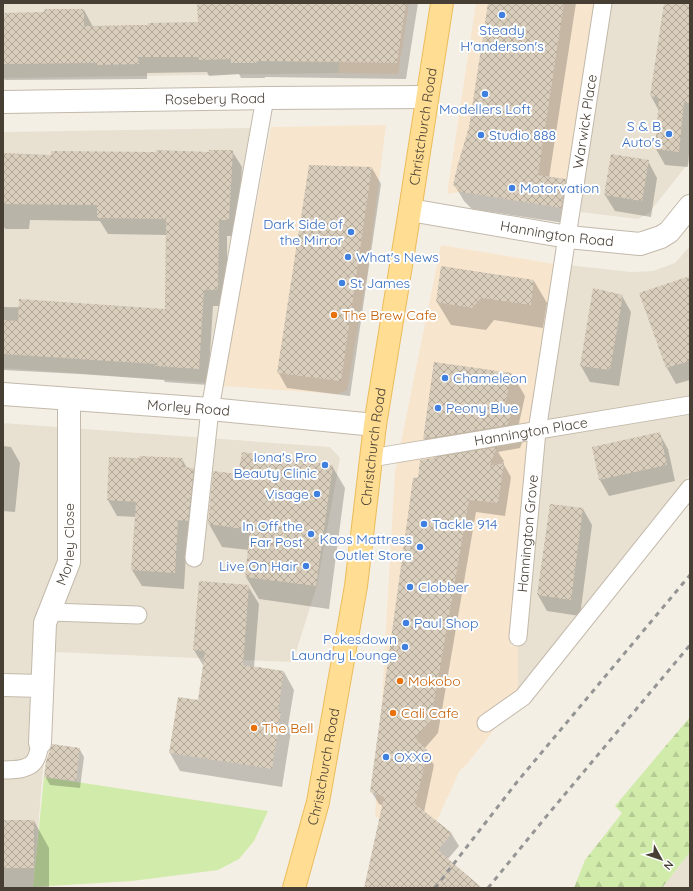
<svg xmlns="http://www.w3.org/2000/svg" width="693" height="891" viewBox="0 0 693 891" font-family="Quicksand,sans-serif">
	<defs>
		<pattern id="forest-firs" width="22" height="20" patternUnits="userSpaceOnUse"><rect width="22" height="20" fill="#d0ebaa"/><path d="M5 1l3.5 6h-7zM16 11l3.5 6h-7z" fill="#b4cb93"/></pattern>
		<pattern id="building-cross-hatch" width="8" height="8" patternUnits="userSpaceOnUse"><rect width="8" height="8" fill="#d9cdbc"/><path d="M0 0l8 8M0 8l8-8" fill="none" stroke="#b2a89a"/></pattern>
	</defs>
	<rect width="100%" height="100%" fill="#f4efe5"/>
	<path fill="#e8e1d2" d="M3,3H348L338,73L3,78Z
		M611,3H690V161L649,213L638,219L580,212Z
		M250,128L209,383L3,368V132Z
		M690,246V474L518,700V642L568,265L631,272L653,271L675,263Z
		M3,423L330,447L340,458L317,585L293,662L53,652L33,887L28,888H3Z
		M690,852V888H662Z"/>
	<path fill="#f8e5ce" d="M348,3H409L398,74L338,73Z
		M476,3H595L565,208L461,192L447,194Z
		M386,125L367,275L347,390L337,394L222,386L271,127Z
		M441,245L554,264L511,647L518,642V700L466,765L460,770L434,827L375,817L395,472Z"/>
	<path fill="#d0ebaa" d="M44,777L268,811L254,841L239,859L218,870L132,881L33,887Z"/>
	<path fill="url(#forest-firs)" d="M690,717V852L662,888H574L585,860L622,813L615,806Z"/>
	<path fill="#0003" fill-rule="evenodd" d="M198,3H418L406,79L265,77V78H241L239,74L209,76L207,72L147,73V79L5,80L3,78V14L45,13L84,10L93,27L199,23Z
		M489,3H576L549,178L565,180L575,197L571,224L472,209L464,201L454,184L470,127Z
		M665,3H690V140L688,167L665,165L656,149L659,111L651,96Z
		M232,151L242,167L238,236H227V306H213L208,385L165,382L164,380L80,374L3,370V307L166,310L167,235L108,234L100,221L30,220L29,229H5L3,225V155L52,156L210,154Z
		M648,161L657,178L651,217L615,211L605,195Z
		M372,168L381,184L350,396L287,388L278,372Z
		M442,268L534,281L547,303L543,328L494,320L486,330L451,325L437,302Z
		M690,277V380L676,384L667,368L641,293Z
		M622,296L631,312L619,386L590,382L581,366Z
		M434,363L512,374L525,396L518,428L524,438L520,448L498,452L504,461L503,463L511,477L505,516L476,512L438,733L424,749L434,765L424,812L451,833L459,846L447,860L458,888H364L366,886L383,806L379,804L371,791L419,478L435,458L424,439ZM489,462H491L488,470Z
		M659,433L668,449L675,481L609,496L600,480Z
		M3,446L11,447L20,463L15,512L3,511Z
		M182,459L187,468L193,469L202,485L197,537L187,536L184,589L142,586L132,570L136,517L117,516L108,500Z
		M332,466L345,488L329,609L259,599L246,577L249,550L222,547L209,524L239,475Z
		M551,505L583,509L592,525L580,616L547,611L538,595Z
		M248,586L259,604L254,667L284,672L294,690L288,726L291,731L282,787L180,771L170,753L179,698L199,701L204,667L194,650Z
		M79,748L84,757L80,788L50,785L45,776Z
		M3,821H34L49,848V888H3Z"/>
	<path fill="url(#building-cross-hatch)" d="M197,3H406L397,63L257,61L256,63H231V59L199,60V57H138L139,64L96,65V63L3,64V13L44,12V9H84V26L148,25V23L198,22Z
		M488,3H564L538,175L566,179L561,208L461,192L453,185L458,164L469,127Z
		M664,3H690V103L684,102L679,152L655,149L659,98L650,96Z
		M156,150L209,152V150H233L229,220H219L218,290H204L199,369L155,366V364L3,354V320L18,321L19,299L165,309L166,219L97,218V205L3,204V153L51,155V151L156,152Z
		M611,154L649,160L642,201L604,195Z
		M309,165L372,167L341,381L277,373Z
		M441,266L534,280L531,305L481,298L472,308L436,302Z
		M690,276V361L666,368L639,293Z
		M593,288L623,295L610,370L580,366Z
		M434,362L512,373L503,414L512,415L507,425L423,439Z
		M660,432L667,465L599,480L592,447Z
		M497,447L489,466L504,463L498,503L469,500L431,720L415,738L428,751L415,804L452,833L438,850L482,888H364L384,797L370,792L413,478L418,477L420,460Z
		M242,452L333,465L316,586L245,577L250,530L208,524L213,471L238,474Z
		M139,456L183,458L182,467L194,468L188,521L178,520L175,573L131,570L136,502L107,500L109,457L139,458Z
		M550,504L583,508L571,600L537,595Z
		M199,581L249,585L243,665L284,671L278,711L281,712L272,769L169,753L178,697L198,700L205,651L193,650Z
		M52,744L80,748L76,781L44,777L46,761Z
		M3,820H34V868H3Z"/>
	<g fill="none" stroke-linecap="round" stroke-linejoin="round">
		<defs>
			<g id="service">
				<path id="s1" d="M371,458L690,405"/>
				<path d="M194,558L210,409L265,98"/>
				<path d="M50,612L138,615"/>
				<path id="s2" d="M518,637L537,431L603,3"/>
				<path d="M486,723L523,697L690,488"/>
				<path d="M3,770C15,770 33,770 37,756C39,752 39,747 40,743"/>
			</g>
			<g id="minor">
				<path id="s3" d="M3,102L265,98L427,97"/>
				<path id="s4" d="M410,210L568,237L640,244L661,237L669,232L690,206"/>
				<path id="s5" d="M3,394L210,409L375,425"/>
				<path d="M3,685L42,686"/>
				<path id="s6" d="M40,743L45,623L69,562V399"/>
			</g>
			<g id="primary">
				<path id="s7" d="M294,888L318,802L356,586L375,425L410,210L442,3"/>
			</g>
		</defs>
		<use href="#service" stroke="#c3b9aa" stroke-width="19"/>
		<use href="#minor" stroke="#c3b9aa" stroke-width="24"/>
		<use href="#primary" stroke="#ecbc5a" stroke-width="24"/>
		<use href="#service" stroke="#fff" stroke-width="17"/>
		<use href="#minor" stroke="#fff" stroke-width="22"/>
		<use href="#primary" stroke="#ffdd93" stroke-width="22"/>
		<path stroke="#959595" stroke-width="3" stroke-dasharray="5 5" stroke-linecap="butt" d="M435,888L517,782L690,575
			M488,888L545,818L690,645"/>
	</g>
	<g fill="#3f7fe0" stroke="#fff" stroke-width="1.5">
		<circle cx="502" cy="15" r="4"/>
		<circle cx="485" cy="94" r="4"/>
		<circle cx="669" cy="134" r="4"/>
		<circle cx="481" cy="135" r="4"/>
		<circle cx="512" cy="188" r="4"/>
		<circle cx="351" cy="232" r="4"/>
		<circle cx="348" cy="257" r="4"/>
		<circle cx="342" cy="283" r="4"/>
		<circle cx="445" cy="378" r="4"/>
		<circle cx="438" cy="408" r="4"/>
		<circle cx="325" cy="465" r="4"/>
		<circle cx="317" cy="494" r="4"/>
		<circle cx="424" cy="524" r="4"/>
		<circle cx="311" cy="534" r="4"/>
		<circle cx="420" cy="547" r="4"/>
		<circle cx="306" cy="566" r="4"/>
		<circle cx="410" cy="587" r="4"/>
		<circle cx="406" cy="623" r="4"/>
		<circle cx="405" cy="647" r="4"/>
		<circle cx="386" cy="757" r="4"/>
	</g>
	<g fill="#e8710a" stroke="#fff" stroke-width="1.5">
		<circle cx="334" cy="315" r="4"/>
		<circle cx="400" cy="681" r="4"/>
		<circle cx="393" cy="713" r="4"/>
		<circle cx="254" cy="728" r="4"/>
	</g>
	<g text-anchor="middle" stroke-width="4" stroke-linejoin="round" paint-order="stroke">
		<g font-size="14" fill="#366cbe" stroke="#fff" text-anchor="start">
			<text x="502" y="35" text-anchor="middle">Steady<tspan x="502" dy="16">H'anderson's</tspan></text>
			<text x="485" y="114" text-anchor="middle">Modellers Loft</text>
			<text x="661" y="131" text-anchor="end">S &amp; B<tspan x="661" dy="16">Auto's</tspan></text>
			<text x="489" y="140">Studio 888</text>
			<text x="520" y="193">Motorvation</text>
			<text x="343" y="229" text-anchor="end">Dark Side of<tspan x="343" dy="16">the Mirror</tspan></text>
			<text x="356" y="262">What's News</text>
			<text x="350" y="288">St James</text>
			<text x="453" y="383">Chameleon</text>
			<text x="446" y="413">Peony Blue</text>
			<text x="317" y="462" text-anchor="end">Iona's Pro<tspan x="317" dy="16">Beauty Clinic</tspan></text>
			<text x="309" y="499" text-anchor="end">Visage</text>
			<text x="432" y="529">Tackle 914</text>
			<text x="303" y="531" text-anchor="end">In Off the<tspan x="303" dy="16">Far Post</tspan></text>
			<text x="412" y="544" text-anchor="end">Kaos Mattress<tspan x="412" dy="16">Outlet Store</tspan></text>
			<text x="298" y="571" text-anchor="end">Live On Hair</text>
			<text x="418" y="592">Clobber</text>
			<text x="414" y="628">Paul Shop</text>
			<text x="397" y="644" text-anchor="end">Pokesdown<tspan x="397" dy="16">Laundry Lounge</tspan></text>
			<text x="394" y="762">OXXO</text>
		</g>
		<g font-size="14" fill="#473f34" stroke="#fff">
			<text dy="5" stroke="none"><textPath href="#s3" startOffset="212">Rosebery Road</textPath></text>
			<text dy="5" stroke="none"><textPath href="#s2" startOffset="520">Warwick Place</textPath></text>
			<text dy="5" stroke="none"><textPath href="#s7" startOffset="773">Christchurch Road</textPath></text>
			<text dy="5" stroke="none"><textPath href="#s4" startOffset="149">Hannington Road</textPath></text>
			<text dy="5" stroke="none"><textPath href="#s5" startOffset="186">Morley Road</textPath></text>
			<text dy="5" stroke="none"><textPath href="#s1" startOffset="162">Hannington Place</textPath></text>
			<text dy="5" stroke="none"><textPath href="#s7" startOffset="449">Christchurch Road</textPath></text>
			<text dy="5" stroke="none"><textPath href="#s2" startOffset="104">Hannington Grove</textPath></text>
			<text dy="5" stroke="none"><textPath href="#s6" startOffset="203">Morley Close</textPath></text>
			<text dy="5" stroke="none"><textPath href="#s7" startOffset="125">Christchurch Road</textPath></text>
		</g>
		<g font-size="14" fill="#c56008" stroke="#fff" text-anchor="start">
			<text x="342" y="320">The Brew Cafe</text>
			<text x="408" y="686">Mokobo</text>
			<text x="401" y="718">Cali Cafe</text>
			<text x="262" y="733">The Bell</text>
		</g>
	</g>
	<rect width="693" height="891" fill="none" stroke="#473f34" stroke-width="8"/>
	<g transform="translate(661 859) rotate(130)" stroke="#ffffff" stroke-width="3" paint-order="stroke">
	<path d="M0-3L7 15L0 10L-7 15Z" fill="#473f34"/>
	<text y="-6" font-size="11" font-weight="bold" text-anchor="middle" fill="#473f34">N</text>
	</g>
</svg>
